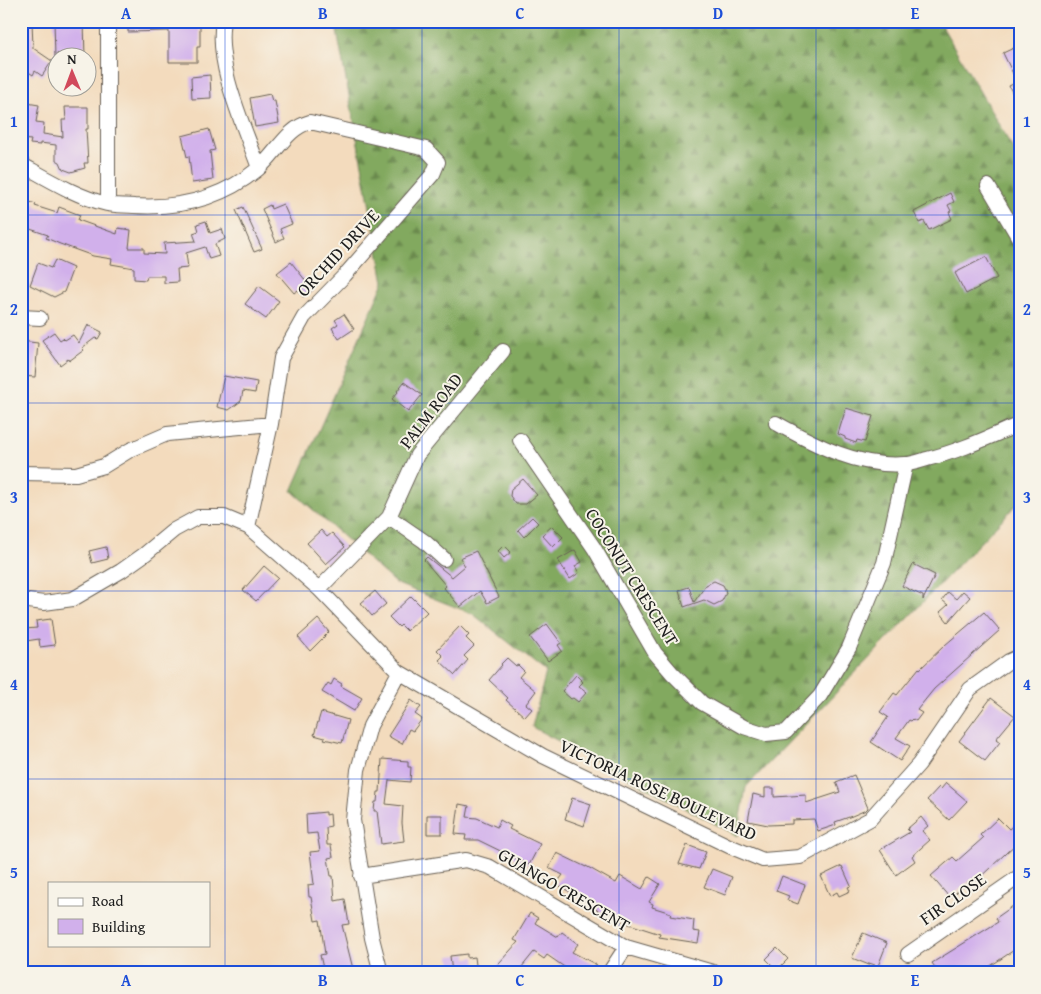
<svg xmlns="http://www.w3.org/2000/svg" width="1041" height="994" viewBox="0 0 1041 994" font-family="'Gentium Book Plus',serif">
	<defs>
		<pattern id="forest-firs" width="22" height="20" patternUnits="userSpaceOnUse" patternTransform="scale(1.25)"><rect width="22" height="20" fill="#82a95f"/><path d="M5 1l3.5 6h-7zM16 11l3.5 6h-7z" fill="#6a894e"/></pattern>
	</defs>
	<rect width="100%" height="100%" fill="#f7f3e8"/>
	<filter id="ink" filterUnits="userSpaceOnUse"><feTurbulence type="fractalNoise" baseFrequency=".02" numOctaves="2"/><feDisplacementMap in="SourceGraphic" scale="10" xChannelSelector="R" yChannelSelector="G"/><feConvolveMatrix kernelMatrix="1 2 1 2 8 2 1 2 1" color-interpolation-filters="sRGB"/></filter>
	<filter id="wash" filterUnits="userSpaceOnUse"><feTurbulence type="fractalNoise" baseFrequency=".0096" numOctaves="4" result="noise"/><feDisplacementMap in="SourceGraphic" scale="20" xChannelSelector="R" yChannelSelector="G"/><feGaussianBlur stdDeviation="1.12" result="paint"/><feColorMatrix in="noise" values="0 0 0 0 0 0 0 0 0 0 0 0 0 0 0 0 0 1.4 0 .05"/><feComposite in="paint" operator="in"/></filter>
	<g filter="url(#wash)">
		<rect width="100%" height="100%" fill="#f3dbbd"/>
		<path fill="url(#forest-firs)" stroke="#4f623e" d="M335,21H939L1020,161V505L1015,506L746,787L738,836L532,727L546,672L473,614L395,583L292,491L384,282Z"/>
		<g id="blocks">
			<path fill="#d1b0eb" d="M21,21H32L33,48L52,61L42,76L35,71L33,75L21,67Z
				M54,21H84L85,58H58V53L55,57Z
				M128,21H200V47H197V62H169V31L128,32Z
				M1020,45V108L1009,86L1017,82L1003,53Z
				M210,75L211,98L192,99L191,77Z
				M270,94L272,101H275L279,123L255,127L250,98Z
				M27,103L39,105L36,122L44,123L43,134L63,137L62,120H66L65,107H88V129H86L88,163H84L85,168L71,172L63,169L60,162L56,160V145L40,143V145L30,144L31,140L21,139Z
				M209,129L215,150L210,151L213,180L192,183L189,156L187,157L182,136Z
				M950,193L954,202L948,205L951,211L949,212L952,219L929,230L924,221L919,223L914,212Z
				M21,199L36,204L35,206L57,213L59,207L80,215L78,220L117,234L118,228L131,230L129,248H144V253L165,254L164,243L196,241L193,233L199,231L197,224L206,221L210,233L222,229L225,239L215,244L219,256L209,259L205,247L186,253L188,268L177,269L178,282L164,283V276H147L146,280L134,279V268L111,264L112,259L93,256L60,244L46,238L48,235L21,226Z
				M283,204L292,224L280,229L284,238L276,242L262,209L270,205L271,209Z
				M243,207L262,249L254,252L236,210Z
				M986,257L997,278L966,294L955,273Z
				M55,260L73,268L64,292L54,297L30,285L38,263L51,268Z
				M291,262L313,290L303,297L298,290L294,293L277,273Z
				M259,286L279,301L266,319L245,304Z
				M344,314L354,329L339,339L332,328L338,324L335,320Z
				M88,325L102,332L98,339L95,338L82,348L84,350L69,361L68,359L60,365L42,340L54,332L60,340L63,338L65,340L73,335L79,343Z
				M21,341L38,343L35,377L21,376Z
				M224,376L257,382L255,393L243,391L241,401L229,410L217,407Z
				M404,382L422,395L408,412L392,399L398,392L397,391Z
				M846,408L873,416L865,442L857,440L856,443L845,439V437L838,434Z
				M523,479L537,495L526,504H516L510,496L511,489Z
				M532,517L538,523L524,537L518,530Z
				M552,526L563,537L553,547L542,535Z
				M321,530L327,537L332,533L345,547L326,564L307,543Z
				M504,545L511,552L504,558L498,551Z
				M106,547L108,559L92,563L89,551Z
				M575,550L582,562L575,566L579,573L570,579L558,560Z
				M476,551L499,597L487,603L480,591L460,607L444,588L446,586L424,560L427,557L452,577L465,566L460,558Z
				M913,564L935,575L923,600V596L902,586Z
				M264,566L278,578L256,601L243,590Z
				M714,581L723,585L725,589L726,593L722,601L714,605L704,600L684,607L679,590L689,587L694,602L706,585Z
				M375,591L386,604L372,616L361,603Z
				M963,591L970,597L948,622L940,612L948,605L942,600L948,592L956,599Z
				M411,596L427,612L407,631L401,625L399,627L389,617Z
				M984,612L1000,630L934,689L917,710L922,713L916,721L913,719L911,721L909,720L896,738L910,746L900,761L871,742L888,717L880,712L894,693L897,695L919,668L920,669L945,645Z
				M51,619L55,645L40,647L39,639L26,641L25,629L37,628L36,621Z
				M318,619L329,632L310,651L298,637Z
				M547,624L561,643L558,645L562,651L548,661L530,637Z
				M460,626L469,635L466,638L474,646L464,656L468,660L455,675L439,660L443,656L437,650Z
				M507,658L516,666L518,665L524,671L519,677L536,691L526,704L532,709L525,717L506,700L508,698L489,680L502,665L501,664Z
				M576,675L583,682L579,686L587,692L578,702L573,698L571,699L562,691Z
				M334,679L342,684L341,686L362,698L354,711L322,692L328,683L331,685Z
				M991,698L1015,716L996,739L1000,742L985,761L959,741Z
				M411,700L421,707L415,714L422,719L413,731L409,729L402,744L388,736Z
				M321,712L348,720L342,743L324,739L325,738L314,735Z
				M382,759L408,761V767H411L410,782L389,780L386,804L403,806L402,823L404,841L381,844L377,811H374L375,802H377L378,792H380Z
				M854,775L868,808L866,810L852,816L835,822L836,825L818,831L814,819L792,820V824L768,825L748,821L753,794L765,797V788H774V797L806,795V803L840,792L836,782Z
				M946,783L967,801L949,820L927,800L939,787L941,789Z
				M572,798L591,804L584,826L565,819Z
				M459,804L469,806L467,817L477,818L497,827L500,820L511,826L509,829L540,844L529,865L478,840H465L466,835L455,834Z
				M326,812V815L330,814L331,826L326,827L327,845H331L333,857L328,858L331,876H333L335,901L345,899L349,924L342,925L354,973H324L320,955L325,954L320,920L315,921L311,897H309L308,885L314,884L310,852L320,851L317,833L307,834L306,814Z
				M427,815H442V834H427Z
				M921,817L928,826L922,831L930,840L912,856L915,861L896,875L880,850L910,832L907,829Z
				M998,818L1009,829L1020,820V840L976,881L973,878L950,898L931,876L953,857L957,861L983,838L980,835Z
				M687,845L706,852L699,869L679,864Z
				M557,853L586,867V866L616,883L620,876L642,889L649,877L660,884L649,902L653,904L652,907L671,913L670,916L694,920L693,931L700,932L698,943L659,937L660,934L626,923L609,913L608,914L604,912L603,914L594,908L595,906L556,884L563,875L549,868Z
				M842,866L851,886L848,887L850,891L839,896L837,892L830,896L821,876Z
				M712,869L732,877L725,895L704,887Z
				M782,876L805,885L798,904L787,900L789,896L776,891Z
				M1020,901V946L980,973H939L932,963L998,922L996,918Z
				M530,913L538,918L535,923L558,937L562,932L578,944L572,952L597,965L593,973H573L547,955L544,959L534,952L517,973H490L518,942L514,940Z
				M863,933L887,943L878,966L869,963V965L852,958Z
				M777,948L788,959L777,970L766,959Z
				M467,954V958L475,957L477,973H452L450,956Z"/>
		</g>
	</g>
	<g filter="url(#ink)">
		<use href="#blocks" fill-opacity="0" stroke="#675f54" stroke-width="1"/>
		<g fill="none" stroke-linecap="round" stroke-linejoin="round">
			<defs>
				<path id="minor" d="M108,21V204
					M223,21C215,65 244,126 259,168
					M21,164C48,179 77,197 107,204C116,206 125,205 134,206C180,209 221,199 258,169C276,154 287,128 310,122L426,149L438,162L433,174L345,275L304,317L281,358L271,424L248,527
					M988,186L1020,240
					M21,317L40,318
					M776,423C815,445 859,468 905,464C912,464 920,461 927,459C960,451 989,437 1020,424
					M520,440L594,548L655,653L672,673L702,703L744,727L766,734L786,732L820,696L849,648L884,563L906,464
					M21,473L76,474L104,466L130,450L167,434L271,424
					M389,517L424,541L444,559
					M319,589L389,517L417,455L503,351
					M21,600L44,603L73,599L121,571L145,554L174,530L198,517H224L248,527L319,589L399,672L543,756L729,846L763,860L800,857L870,819L919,764L970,689L1009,661L1020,656
					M361,876L466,860L490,867L626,947L716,973
					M908,954L1020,876
					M381,973L372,938L353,820L358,770L370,726L399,672
					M609,973L626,947"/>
			</defs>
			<use href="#minor" stroke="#675f54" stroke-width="16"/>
			<use href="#minor" stroke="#fff" stroke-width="14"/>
		</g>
	</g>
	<path fill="none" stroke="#1d4ed8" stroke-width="1" stroke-opacity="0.55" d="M225,21V973M422,21V973M619,21V973M816,21V973M21,215H1020M21,403H1020M21,591H1020M21,779H1020"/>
	<g text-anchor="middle" stroke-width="4" stroke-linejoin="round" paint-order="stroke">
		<g font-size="18" fill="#1c1c1c" stroke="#f7f3e8">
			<text transform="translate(338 253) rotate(-47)" y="6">ORCHID DRIVE</text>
			<text transform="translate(431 411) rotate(-52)" y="6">PALM ROAD</text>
			<text transform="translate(632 577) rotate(58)" y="6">COCONUT CRESCENT</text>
			<text transform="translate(658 790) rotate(25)" y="6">VICTORIA ROSE BOULEVARD</text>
			<text transform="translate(564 890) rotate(30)" y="6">GUANGO CRESCENT</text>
			<text transform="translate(953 899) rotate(-35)" y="6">FIR CLOSE</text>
		</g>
	</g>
	<rect width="1041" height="994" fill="none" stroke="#f7f3e8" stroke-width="55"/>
	<rect x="48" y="882" width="162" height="65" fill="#f7f3e8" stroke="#9f9d96"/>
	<rect x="58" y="898" width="25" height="8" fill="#ffffff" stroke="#9f9d96"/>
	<text x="92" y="906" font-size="15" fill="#1c1c1c">Road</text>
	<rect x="58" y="919" width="25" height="15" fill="#d1b0eb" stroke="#9f9d96"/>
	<text x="92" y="932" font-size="15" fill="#1c1c1c">Building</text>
	<g transform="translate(72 72) rotate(359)"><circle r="24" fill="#f7f3e8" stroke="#9f9d96"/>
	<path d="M0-4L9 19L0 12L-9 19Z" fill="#d1495b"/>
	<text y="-8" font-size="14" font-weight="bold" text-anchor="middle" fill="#1c1c1c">N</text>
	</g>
	<rect x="28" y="28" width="986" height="938" fill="none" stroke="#1d4ed8" stroke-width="2"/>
	<g font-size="16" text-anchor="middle" font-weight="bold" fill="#1d4ed8">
		<text x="126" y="19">A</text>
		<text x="323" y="19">B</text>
		<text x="520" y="19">C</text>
		<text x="718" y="19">D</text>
		<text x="915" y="19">E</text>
		<text x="14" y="127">1</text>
		<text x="1027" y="127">1</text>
		<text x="14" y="315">2</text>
		<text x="1027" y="315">2</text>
		<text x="14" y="503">3</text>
		<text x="1027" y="503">3</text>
		<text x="14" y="690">4</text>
		<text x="1027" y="690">4</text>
		<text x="14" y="878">5</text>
		<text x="1027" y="878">5</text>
		<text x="126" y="986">A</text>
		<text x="323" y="986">B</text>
		<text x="520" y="986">C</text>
		<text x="718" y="986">D</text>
		<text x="915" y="986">E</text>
	</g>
</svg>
